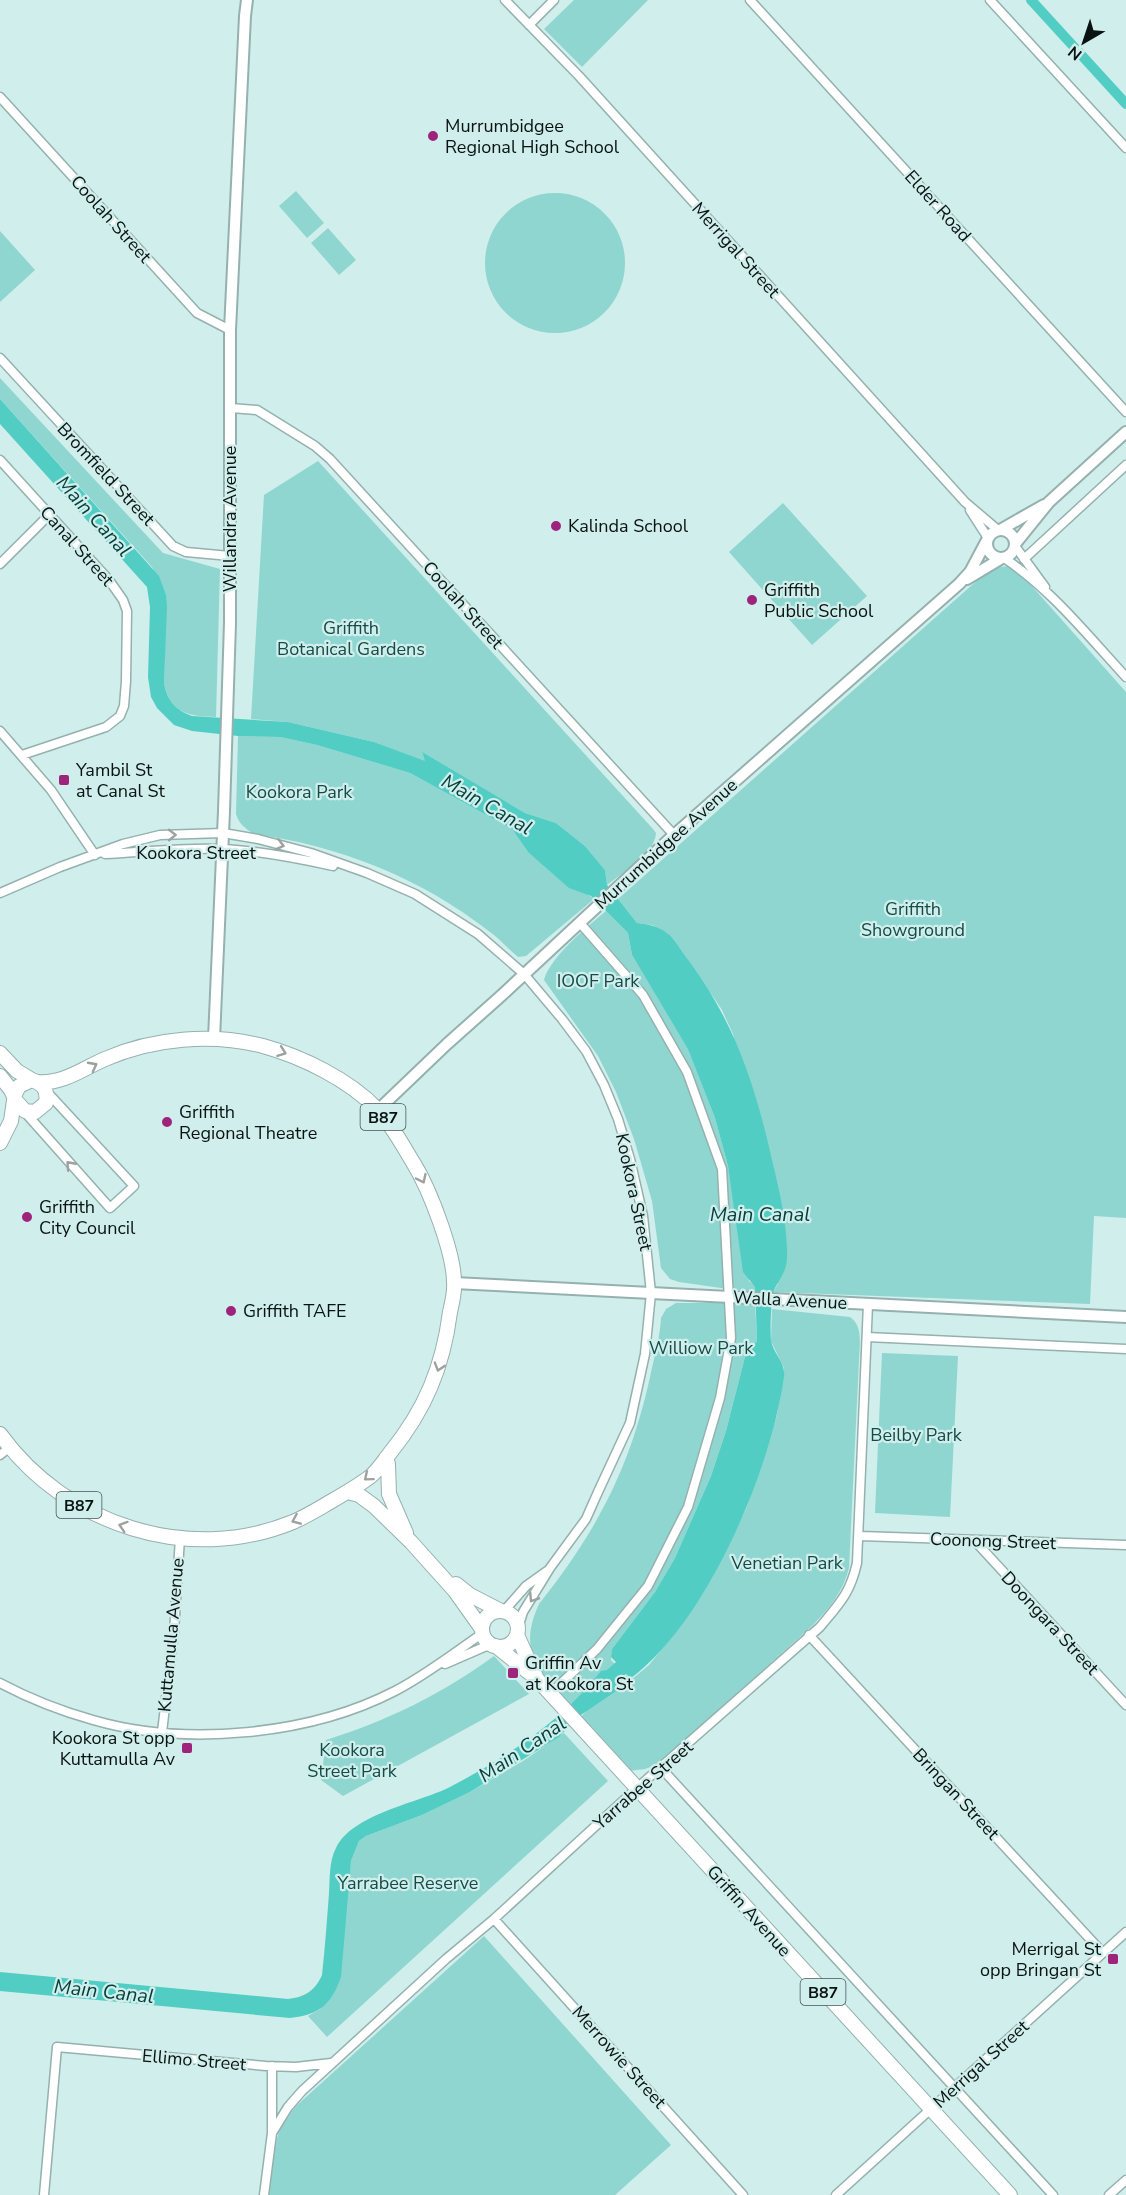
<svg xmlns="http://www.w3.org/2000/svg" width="1126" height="2195" viewBox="0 0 1126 2195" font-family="'Nunito Sans',sans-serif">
	<rect width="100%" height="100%" fill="#d0eeeb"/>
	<path fill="#8fd6d0" d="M574,0H648L582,67L544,29Z
		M296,191L324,223L307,238L279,206Z
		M485 263a70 70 0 1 1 140 0a70 70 0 1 1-140 0Z
		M328,228L356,260L339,275L311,243Z
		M0,231L35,270L0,302Z
		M0,378L163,553L220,569L216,717C189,716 170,714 164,683L166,595L152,567L0,399Z
		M318,461L653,829L656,833C655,854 622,873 607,885L605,870L585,846L556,823L525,813L422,753L426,762L374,742L288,722L251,719L264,495Z
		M783,503L867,596L812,645L729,552Z
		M1013,565L1126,692V1218L1094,1216L1090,1304L773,1292L778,1284L733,1034L722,1010L698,974L667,933L652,925L637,923L618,899L990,569Z
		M238,736L280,737L317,745L410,773L512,829L528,852L594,899L526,956L518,957C508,949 500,939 490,932C421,878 340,846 254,834C246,829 239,824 236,814Z
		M606,911L628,933L632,955L688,1048L715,1118L728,1166L749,1281L755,1286L756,1293L679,1282L670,1279L661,1268L652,1201L634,1139L616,1092L598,1056L544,980C550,957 588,926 606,911Z
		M676,1303H755L757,1341L746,1353L726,1431L711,1476L675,1558L655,1592L612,1649L611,1660L615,1664L570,1706C539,1672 517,1652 539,1604C597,1531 630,1468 650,1377C654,1358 660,1338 661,1318L666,1309Z
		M772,1309L850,1317C864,1326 859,1347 859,1361L849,1568C843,1592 830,1607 813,1625L659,1764L645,1769L629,1771L579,1719L598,1698L622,1686L617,1682L627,1675L631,1680L649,1665L679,1628L713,1576L746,1509L777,1415L784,1376V1368L771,1341Z
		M882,1353L958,1356L950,1517L875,1513Z
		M494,1656L529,1694L343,1796L321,1780L326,1740C387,1721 442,1694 494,1656Z
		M564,1733L608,1781L327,2037L308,2016L320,2009L346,1908L351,1861L359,1841L366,1836L422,1815L470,1792L523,1761Z
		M484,1936L671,2145L615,2195H269L272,2157L279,2131L295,2107Z"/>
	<path fill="#51cdc4" d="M0,399L159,576L166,595L167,607L164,683C167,700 175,710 192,716L288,722L374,742L425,761L422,752L525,813L556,823L585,846L605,870L607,885L637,923C647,924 658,926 667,933C675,939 682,953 689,961C735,1023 755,1085 772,1160C779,1189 786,1218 787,1249C788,1270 783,1273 774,1290C771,1298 770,1331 771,1340C773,1354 786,1362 784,1377C771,1470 707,1622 631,1678L626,1674L617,1682L622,1687L578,1717L559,1737L470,1792L422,1815L366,1836L359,1841L351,1861L341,1977C331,2005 319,2015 290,2018L0,1991V1972L288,1999C305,1997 315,1991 322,1975C325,1947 327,1920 329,1893C330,1878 329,1861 336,1848C352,1814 418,1803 450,1787C507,1757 561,1722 601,1671L607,1670L616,1662L611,1657L612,1649L655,1592L675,1558L711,1476L726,1431L746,1353L757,1341L755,1287L743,1272L728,1166L715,1118L688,1049L632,955L628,933L591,896L569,888L528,852L512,829L410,773L317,745L280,737L238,736L192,731L174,725L157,708L151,697L148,677L150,607L147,587L0,424Z"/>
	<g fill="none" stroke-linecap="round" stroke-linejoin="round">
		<path stroke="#51cdc4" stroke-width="10" d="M1031,0L1126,104"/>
		<defs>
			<path id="minor" d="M505,0L579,76L965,502L998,530
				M750,0L1126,412
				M990,0L1126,148
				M529,25L554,0
				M0,97L197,313L230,330
				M0,358L173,546L186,552L230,556
				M231,408L257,410L315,446L330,459L674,835
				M0,460L109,580L123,600L127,611L126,681L124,706L120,716L106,727L22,755
				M970,510L988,538
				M1015,546L1045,587
				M1004,558C1051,589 1088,636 1126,677
				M1024,559L1126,465
				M0,564L49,515
				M0,731L51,790L95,855
				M105,854C144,852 185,847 224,849C261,851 297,858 333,866
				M0,893L60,867L123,844L160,835L223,833L258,839L311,853L367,873L415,894L478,934L524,974L562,1019L586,1051L604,1085L618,1119L630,1159L643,1216L651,1293L645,1354L630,1423L598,1492L586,1519L550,1568L523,1612L518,1628
				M22,1109L110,1208L134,1186L48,1093
				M867,1337L1126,1349
				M0,1455L10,1447
				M860,1536L1126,1545
				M974,1540L1126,1705
				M504,1611L526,1586L547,1571
				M809,1635L1103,1953
				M445,1664L491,1644
				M0,1683C30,1699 61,1711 93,1720C186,1747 310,1735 395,1691C426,1675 454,1653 483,1633
				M550,1694L597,1649L648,1586L688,1507L720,1398L731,1338L722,1169L687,1072L643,995L580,923
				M162,1732L174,1632L180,1538
				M661,1768L1053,2195
				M494,1919L743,2195
				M272,2133V2066
				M44,2195L57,2047L266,2066L296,2067L331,2063
				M264,2195L272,2133L288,2107L302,2091L446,1959L494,1919L637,1788L820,1627C839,1604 850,1594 857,1563L868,1304
				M836,2195L1126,1932
				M1109,2195L1126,2180"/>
			<path id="tertiary" d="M987 544a14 14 0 1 1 28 0a14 14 0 1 1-28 0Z
				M1000,530L1044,505
				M1015,544L1049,502L1126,432
				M967,579L1002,558
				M214,1039L224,811L230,623V330L245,16L247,0
				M378,1110L447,1044L502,995L674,835L959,584L970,572L987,540
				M454,1283L1126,1317"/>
			<path id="primary" d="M0,1053L17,1071L32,1080
				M0,1076L11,1090L15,1099
				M0,1143L11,1121L15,1094L19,1086L32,1080C44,1084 48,1091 46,1103L35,1112L25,1111L16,1101
				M0,1434C66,1525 188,1565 293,1522C307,1516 318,1509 330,1502C344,1494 358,1486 371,1476C378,1470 384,1461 390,1453C425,1410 443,1367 450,1312C452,1303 455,1292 454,1282C454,1253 430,1190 414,1164C403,1146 392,1125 377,1109C349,1080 303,1057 263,1046C212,1033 153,1038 105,1059C82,1069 63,1084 38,1082
				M386,1458L388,1464L389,1494L406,1533
				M347,1492L359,1495L374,1506L411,1542L455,1591L482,1629
				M456,1584L470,1595L501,1611
				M482 1629a18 18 0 1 1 36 0a18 18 0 1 1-36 0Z
				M517,1635L536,1677
				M496,1646L537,1679L1010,2195"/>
		</defs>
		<use href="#minor" stroke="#95b1ae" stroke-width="11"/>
		<use href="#tertiary" stroke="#95b1ae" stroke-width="14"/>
		<use href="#primary" stroke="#95b1ae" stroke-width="16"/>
		<use href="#minor" stroke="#fff" stroke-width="8"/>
		<use href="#tertiary" stroke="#fff" stroke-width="10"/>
		<use href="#primary" stroke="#fff" stroke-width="14"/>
	</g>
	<defs><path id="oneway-chevron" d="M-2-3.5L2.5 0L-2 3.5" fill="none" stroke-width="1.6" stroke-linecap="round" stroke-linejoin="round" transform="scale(1.5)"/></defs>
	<g stroke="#9da1a0">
		<use href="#oneway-chevron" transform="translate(172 835) rotate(-1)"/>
		<use href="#oneway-chevron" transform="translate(280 845) rotate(15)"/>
		<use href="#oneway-chevron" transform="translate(282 1052) rotate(20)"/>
		<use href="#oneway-chevron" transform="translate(93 1066) rotate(-28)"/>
		<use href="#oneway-chevron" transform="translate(70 1165) rotate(-132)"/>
		<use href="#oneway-chevron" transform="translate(422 1179) rotate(65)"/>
		<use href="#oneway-chevron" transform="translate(439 1367) rotate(107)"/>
		<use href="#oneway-chevron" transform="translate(368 1477) rotate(140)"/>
		<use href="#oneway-chevron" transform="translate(296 1520) rotate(157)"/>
		<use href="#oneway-chevron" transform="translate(123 1526) rotate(-162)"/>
		<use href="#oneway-chevron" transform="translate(533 1598) rotate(123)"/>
	</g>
	<g fill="#9e247b" stroke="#d0eeeb" stroke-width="2">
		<circle cx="433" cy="136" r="6"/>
		<circle cx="556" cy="526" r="6"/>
		<circle cx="752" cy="600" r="6"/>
		<rect x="58" y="774" width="12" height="12" rx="3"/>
		<circle cx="167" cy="1122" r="6"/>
		<circle cx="27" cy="1217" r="6"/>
		<circle cx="231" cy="1311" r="6"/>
		<rect x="507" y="1667" width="12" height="12" rx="3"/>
		<rect x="181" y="1742" width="12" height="12" rx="3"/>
		<rect x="1107" y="1953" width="12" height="12" rx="3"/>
	</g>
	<g text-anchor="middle" stroke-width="4.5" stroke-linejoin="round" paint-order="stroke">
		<g fill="#d0eeeb" stroke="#455553" stroke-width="1.5">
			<rect x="360.5" y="1104" width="45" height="26" rx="4.5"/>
			<rect x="56.5" y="1492" width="45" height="26" rx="4.5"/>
			<rect x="800.5" y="1979" width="45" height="26" rx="4.5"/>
		</g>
		<g font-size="16" font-weight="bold" fill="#091312">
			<text x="383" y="1123">B87</text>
			<text x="79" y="1511">B87</text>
			<text x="823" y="1998">B87</text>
		</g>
		<g font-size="18" fill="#091312" stroke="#d0eeeb" text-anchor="start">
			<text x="445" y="132">Murrumbidgee<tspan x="445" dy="21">Regional High School</tspan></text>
			<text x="568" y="532">Kalinda School</text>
			<text x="764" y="596">Griffith<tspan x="764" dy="21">Public School</tspan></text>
			<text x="76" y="776">Yambil St<tspan x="76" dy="21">at Canal St</tspan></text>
			<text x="179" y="1118">Griffith<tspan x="179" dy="21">Regional Theatre</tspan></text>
			<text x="39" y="1213">Griffith<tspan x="39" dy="21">City Council</tspan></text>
			<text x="243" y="1317">Griffith TAFE</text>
			<text x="525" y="1669">Griffin Av<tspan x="525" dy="21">at Kookora St</tspan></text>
			<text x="175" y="1744" text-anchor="end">Kookora St opp<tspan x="175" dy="21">Kuttamulla Av</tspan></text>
			<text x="1101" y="1955" text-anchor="end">Merrigal St<tspan x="1101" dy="21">opp Bringan St</tspan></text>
		</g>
		<g font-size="18" fill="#091312" stroke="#d0eeeb">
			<text transform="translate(938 206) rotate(48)" y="6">Elder Road</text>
			<text transform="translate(111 219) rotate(48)" y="6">Coolah Street</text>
			<text transform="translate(736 250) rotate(48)" y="6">Merrigal Street</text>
			<text transform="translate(106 474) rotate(47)" y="6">Bromfield Street</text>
			<text transform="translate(230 519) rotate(-90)" y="6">Willandra Avenue</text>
			<text transform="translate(77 546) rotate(48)" y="6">Canal Street</text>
			<text transform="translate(463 605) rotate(48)" y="6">Coolah Street</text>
			<text transform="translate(666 844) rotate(-42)" y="6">Murrumbidgee Avenue</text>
			<text x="196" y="859">Kookora Street</text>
			<text transform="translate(634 1192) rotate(78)" y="6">Kookora Street</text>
			<text transform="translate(790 1300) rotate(3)" y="6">Walla Avenue</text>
			<text transform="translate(993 1541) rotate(2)" y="6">Coonong Street</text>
			<text transform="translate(1050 1623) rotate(47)" y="6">Doongara Street</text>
			<text transform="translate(171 1635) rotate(-85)" y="6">Kuttamulla Avenue</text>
			<text transform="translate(643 1785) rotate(-41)" y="6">Yarrabee Street</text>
			<text transform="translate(956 1794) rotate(47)" y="6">Bringan Street</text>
			<text transform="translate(749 1911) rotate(48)" y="6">Griffin Avenue</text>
			<text transform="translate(619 2057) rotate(48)" y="6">Merrowie Street</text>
			<text transform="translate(194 2060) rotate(5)" y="6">Ellimo Street</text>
			<text transform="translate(981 2064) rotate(-42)" y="6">Merrigal Street</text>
		</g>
		<g font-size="18" fill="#154b47" stroke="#d0eeeb">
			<text x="351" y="634">Griffith<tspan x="351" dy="21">Botanical Gardens</tspan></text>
			<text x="299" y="798">Kookora Park</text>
			<text x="913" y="915">Griffith<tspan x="913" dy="21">Showground</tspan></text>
			<text x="598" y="987">IOOF Park</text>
			<text x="701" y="1354">Williow Park</text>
			<text x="916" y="1441">Beilby Park</text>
			<text x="787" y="1569">Venetian Park</text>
			<text x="352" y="1756">Kookora<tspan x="352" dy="21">Street Park</tspan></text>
			<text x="408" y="1889">Yarrabee Reserve</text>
		</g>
		<g font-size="20" font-style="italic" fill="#033f3b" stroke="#d0eeeb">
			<text transform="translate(94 516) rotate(48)" y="7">Main Canal</text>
			<text transform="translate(487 804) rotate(30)" y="7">Main Canal</text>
			<text x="760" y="1221">Main Canal</text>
			<text transform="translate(522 1749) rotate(-34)" y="7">Main Canal</text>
			<text transform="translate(104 1991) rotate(6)" y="7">Main Canal</text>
		</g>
	</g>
	<g transform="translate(1084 42) rotate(219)" stroke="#d0eeeb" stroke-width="4.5" paint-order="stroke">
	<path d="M0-4.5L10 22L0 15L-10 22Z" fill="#091312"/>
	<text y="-9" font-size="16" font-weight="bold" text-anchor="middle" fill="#091312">N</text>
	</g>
</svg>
